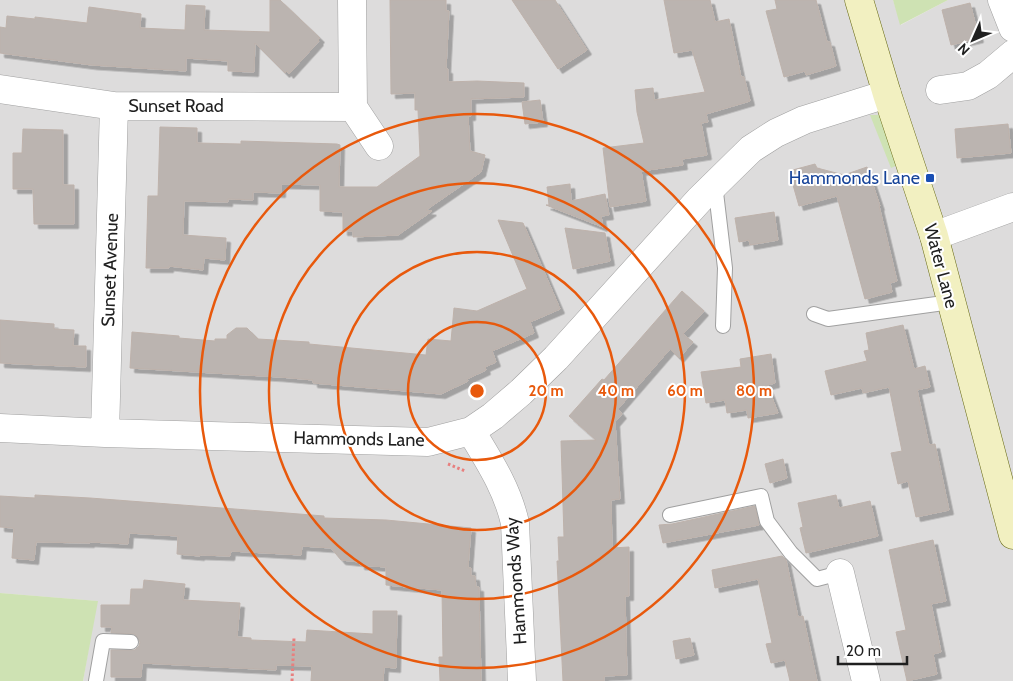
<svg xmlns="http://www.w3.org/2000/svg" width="1013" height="681" viewBox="0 0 1013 681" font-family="Cabin,sans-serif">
	<defs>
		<filter id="shadow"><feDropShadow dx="4.5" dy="4.5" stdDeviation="0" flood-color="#0004"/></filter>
	</defs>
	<rect width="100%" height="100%" fill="#eeebe6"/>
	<path fill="#dddcdc" d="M0,0H893L901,25L948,0H1013V681H83L97,601L0,593Z"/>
	<path fill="#cee2b3" d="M893,0H948L900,25Z
		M870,115H880L898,165L891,168Z
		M0,593L98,601L83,681H0Z"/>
	<path fill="#bbb4b0" stroke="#beb2ab" filter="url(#shadow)" d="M270,0H280L320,38L318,40L319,41L289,74L287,71L285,73L255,43L254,72L229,71H228V61L186,58V71L92,65L0,53V27L6,28L7,16L35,19V17L87,23L89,7L141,14L140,28L185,30L186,5L205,6L204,30L270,32Z
		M390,0H446V11H449L446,69H448V82L477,81L524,83V97L471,99V116H468L470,151L485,155L481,172L426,210L432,211L398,235L353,237V231H343V212L320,211V185L281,184V193L253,192V200L228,199V202L184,201L183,235L226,238L225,260L204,258L203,270L169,266V268H146L148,196H158L160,127L197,128V143L241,144V141L337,144L340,145L339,187H377L420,156L418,110H415V93L391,94Z
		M512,0H555L587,50L558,69Z
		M664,0H710L715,22L729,19L741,77H744L750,101L706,114L708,122L701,123L707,155L682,159L683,165L641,171L646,201L610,207L603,148L644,143L637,112L635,90L653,88L654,100L705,92L692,50L674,53Z
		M775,0H816L827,42H830L836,66L806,75L805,71L784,77L766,11L777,9Z
		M970,3L979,38L951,45L942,10Z
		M540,100L543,122L525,124L522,102Z
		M1008,124L1011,153L957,158L955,129Z
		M23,129L63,130V185H74V224H34L33,189H13V153H22Z
		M815,164L817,168L844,175L867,167L880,206H879L897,281L890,283L892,292L865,299L837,196L799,206L789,171Z
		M570,184L571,201L605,194L609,215L601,216L603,227L546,205H549L547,187Z
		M774,212L778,240L750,245L749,240L739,242L735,218Z
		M498,220L523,223L560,309L530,322L534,333L492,351L496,362L485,367L486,370L467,379L468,381L441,394L313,383V380L280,377L130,368L132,332L179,336V338L215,341V339H227V335L236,328H247L258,339L309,342V344L426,355L428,339L451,341L454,308L477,311L527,289Z
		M565,228L605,233L610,261L573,269Z
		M682,291L704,311L683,334L693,342L679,358L670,349L618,409L622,414L615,422L620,499L611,500L612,548L629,547V596H625L627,675L604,676V681H563L557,561H559L558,537H564L561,441L596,440L569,416L602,379L604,380Z
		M0,320L54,324V329L74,330L73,346H86V367L0,363Z
		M903,325L914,369L925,366L930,387L917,390L929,445L935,444L949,510L916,517L908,481L898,484L891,453L902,451L889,387L863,393L862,388L831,395L825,371L867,361L864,351L869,350L866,333Z
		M771,354L775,383L767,385L778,413L748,418L747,410L727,413L725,400L706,403L701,372L741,367L740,359Z
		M783,459L787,478L770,483L765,464Z
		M35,495L90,498L274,512L324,516V518L386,520L471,528L468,568H471V576H475L476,587H479L481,681H440L439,657H443L442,590L386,585V567L360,565V562L341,560L331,548L302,546L301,555L231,551L230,556L200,555V556L177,554L178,536L129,533L128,544L90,542V543L36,542L34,560L12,558L14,528L0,527V496L35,498Z
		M836,495L839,508L870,501L878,536L806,553L800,528L803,527L798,503Z
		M755,506L759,525L663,543L659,525L672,524Z
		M933,540L946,601L931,604L941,652L933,654L937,674L907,681L896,632L906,630L889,550Z
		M782,556L786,560L798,617L803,616L817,681H790L785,660L771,663L766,644L772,643L758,579L715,588L712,570Z
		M144,580L185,584L183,600L240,603L237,637L251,638V640L306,642L307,630L373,634V611H397L396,668L384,667L383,681H311L312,666L276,665V670L142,663L141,677H111V650H135L139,646L140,642L135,634L111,633L112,627H101V605H130L131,589H143Z
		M690,638L694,655L676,659L673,641Z"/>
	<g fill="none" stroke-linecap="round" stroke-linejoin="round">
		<defs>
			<path id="lane" d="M715,184L725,268L723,326
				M814,314L828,319L951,302
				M670,515L761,496L767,521L791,553L817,579L840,573
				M96,681L103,641L131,642"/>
			<path id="street" d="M1002,0L1013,28
				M0,89L114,106L353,107L352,0
				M940,90L968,86L988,75L1013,54
				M353,107L379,146
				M934,236L1013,207
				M0,428L105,433L428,442L471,431L493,416L521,392L556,358L700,199L751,149L776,133L804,120L887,94
				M471,431C489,461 507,488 515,523L522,681
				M105,433L114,106
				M840,573L866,681"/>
			<path id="secondary" d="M859,0L887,94L934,236L1013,535"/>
		</defs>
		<use href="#lane" stroke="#a0a0a0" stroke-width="16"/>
		<use href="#street" stroke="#a0a0a0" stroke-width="29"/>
		<use href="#secondary" stroke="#676913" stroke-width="29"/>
		<path stroke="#e87f7e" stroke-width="3" stroke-dasharray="2.5 2.5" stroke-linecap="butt" d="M448,464L465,471
			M292,681L294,638"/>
		<use href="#lane" stroke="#fff" stroke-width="14"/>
		<use href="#street" stroke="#fff" stroke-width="28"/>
		<use href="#secondary" stroke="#f2f0c1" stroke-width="28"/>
	</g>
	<g fill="none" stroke="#e8590c" stroke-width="2.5">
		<circle cx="477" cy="391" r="69"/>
		<circle cx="477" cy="391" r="139"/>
		<circle cx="477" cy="391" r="208"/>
		<circle cx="477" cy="391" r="277"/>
	</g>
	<rect fill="#1a4fb4" stroke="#fff" stroke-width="2" x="925" y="173" width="10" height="10" rx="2.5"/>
	<g text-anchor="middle" stroke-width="4" stroke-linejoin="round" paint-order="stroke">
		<g font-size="18" fill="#1f1f1f" stroke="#fff">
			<text x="176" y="112">Sunset Road</text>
			<text transform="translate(941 266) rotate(75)" y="6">Water Lane</text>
			<text transform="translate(110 270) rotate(-88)" y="6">Sunset Avenue</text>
			<text transform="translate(359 439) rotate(1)" y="6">Hammonds Lane</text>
			<text transform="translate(516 581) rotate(-94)" y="6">Hammonds Way</text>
		</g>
		<g font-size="18" fill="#164399" stroke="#fff" text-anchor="end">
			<text x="920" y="184">Hammonds Lane</text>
		</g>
	</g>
	<circle cx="477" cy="391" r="8" fill="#e8590c" stroke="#fff" stroke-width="2.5"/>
	<g font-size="15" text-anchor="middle" font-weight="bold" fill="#e8590c" stroke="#fff" stroke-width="4" stroke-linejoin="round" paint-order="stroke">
		<text x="546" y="396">20 m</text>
		<text x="616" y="396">40 m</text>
		<text x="685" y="396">60 m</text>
		<text x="754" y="396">80 m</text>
	</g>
	<g transform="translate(973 40) rotate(225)" stroke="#ffffff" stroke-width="4" paint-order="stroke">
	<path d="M0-4L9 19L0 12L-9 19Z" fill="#1f1f1f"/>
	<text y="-8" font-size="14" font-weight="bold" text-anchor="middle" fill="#1f1f1f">N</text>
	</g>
	<path d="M838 656v8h69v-8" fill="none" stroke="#1f1f1f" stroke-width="2.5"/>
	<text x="846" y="656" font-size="15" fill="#1f1f1f" stroke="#ffffff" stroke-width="4" paint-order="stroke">20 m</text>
</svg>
